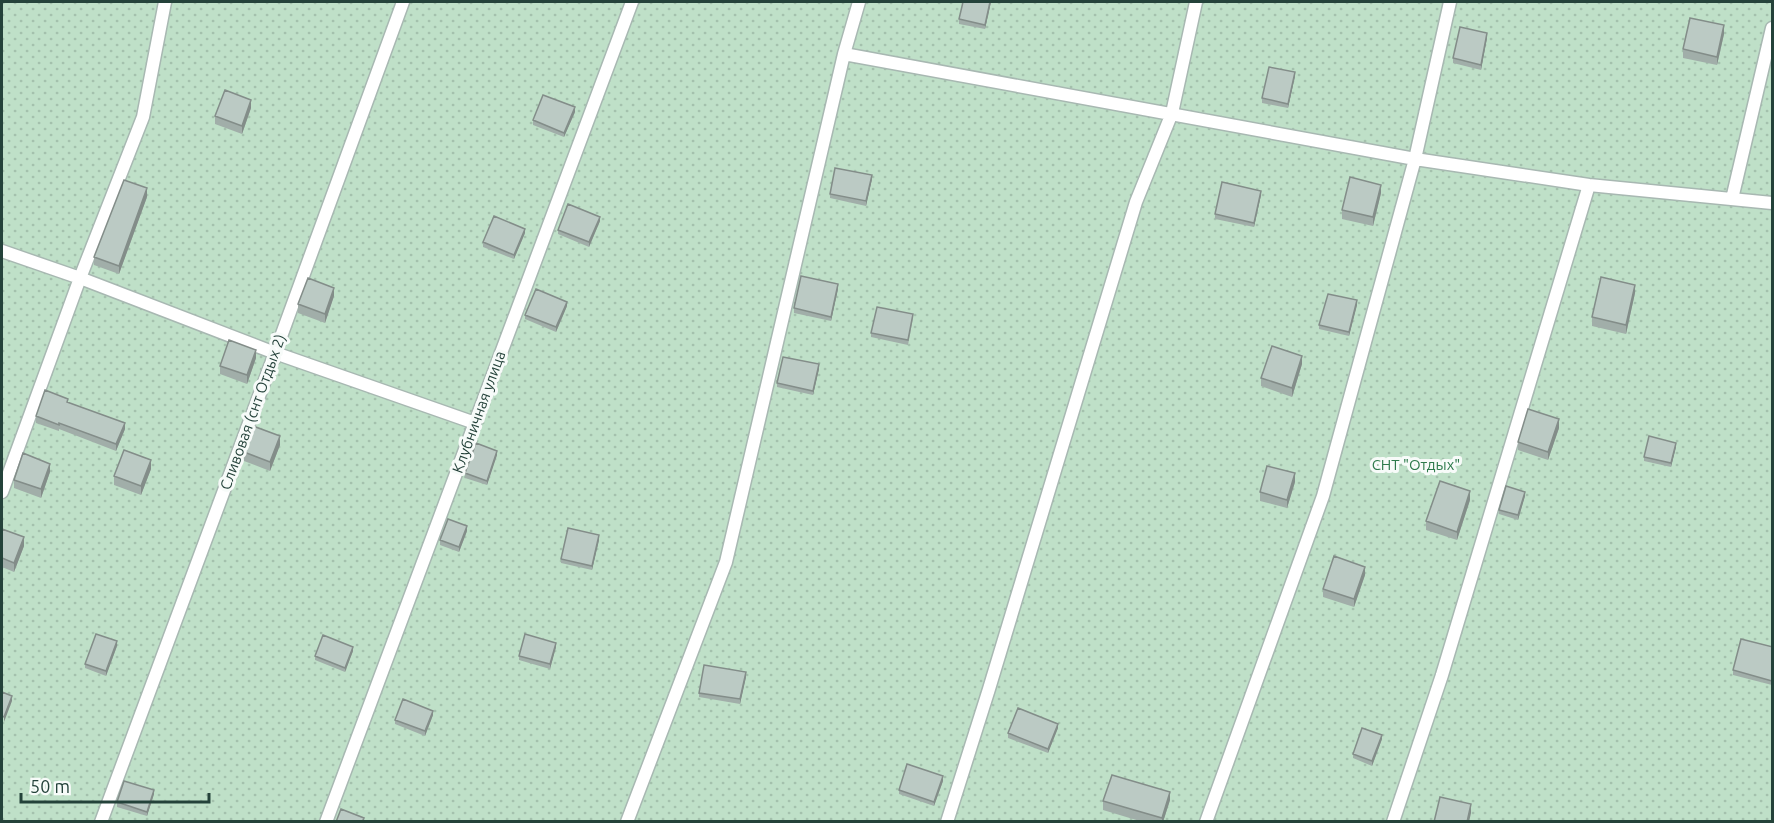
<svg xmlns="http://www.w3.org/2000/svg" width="1774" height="823" viewBox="0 0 1774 823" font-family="Ubuntu,sans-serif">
	<defs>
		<pattern id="park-dots" width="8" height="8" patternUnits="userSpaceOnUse" patternTransform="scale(1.5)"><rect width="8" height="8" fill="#bfe0c8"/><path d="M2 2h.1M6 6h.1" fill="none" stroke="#a4c1ad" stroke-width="1.8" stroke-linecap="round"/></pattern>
	</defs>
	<rect width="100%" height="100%" fill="#e6efeb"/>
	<path fill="url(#park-dots)" d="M2,2H1772V821L2,822Z"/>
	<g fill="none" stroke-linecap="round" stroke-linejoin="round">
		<defs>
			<path id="lane" d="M844,54L1415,159L1589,185L1772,203
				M1732,199L1772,28
				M2,251L80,278L275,353L475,423
				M2,492L80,278L143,117L165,2
				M101,822L275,353L403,2
				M326,822L632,2
				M627,822L726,562L844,54L859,2
				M947,822L989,689L1136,202L1172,113L1196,2
				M1206,822L1323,496L1415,159L1450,2
				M1393,822L1442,675L1589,185"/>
		</defs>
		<use href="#lane" stroke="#a8b8b2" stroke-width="15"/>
		<use href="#lane" stroke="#fff" stroke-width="12"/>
	</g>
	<path fill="#a1aea9" d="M991,2L985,29L959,24V19Z
		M1724,34L1717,65L1683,58V49Z
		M1487,38L1481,70L1453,63V58Z
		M1295,76L1288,108L1262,103V98Z
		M251,108L242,134L215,124V116Z
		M575,112L564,137L533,125V120Z
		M872,179L866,206L830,198V194Z
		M1381,193L1373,226L1342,219V210Z
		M1261,195L1254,227L1215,219V214Z
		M147,197L119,274L94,265V257Z
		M600,221L589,247L558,234V230Z
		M525,233L514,259L483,247V242Z
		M838,289L831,321L794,313V308Z
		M1635,293L1626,334L1592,326V317Z
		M334,296L325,323L298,313V304Z
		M1357,305L1349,336L1319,329V325Z
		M567,306L556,332L525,319V315Z
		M913,318L908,345L871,337V333Z
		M256,358L247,384L220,374V366Z
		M1302,364L1292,397L1261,386V378Z
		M819,369L813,395L777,387V383Z
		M68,402L125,429L116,451L59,429V431L36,423V416Z
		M1559,428L1548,460L1518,450V442Z
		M280,445L270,471L244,461V452Z
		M1676,447L1671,467L1644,461V457Z
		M497,455L487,485L465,478V473Z
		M151,469L141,495L114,485V476Z
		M50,472L41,498L14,488V480Z
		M1295,482L1287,508L1260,501V492Z
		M1525,496L1518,520L1499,514V510Z
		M1470,500L1457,540L1426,530V521Z
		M2,529L24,546L14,572L2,567Z
		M467,531L459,552L440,545V540Z
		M599,540L592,570L561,563V559Z
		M1365,575L1354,607L1323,597V589Z
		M117,646L106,676L85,668V664Z
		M556,647L550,669L519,660V656Z
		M1773,647L1772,685L1733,675V670Z
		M353,651L345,672L315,660V656Z
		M746,677L740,704L699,697V693Z
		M433,715L425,736L395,724V720Z
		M1058,728L1048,753L1008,738V733Z
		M1382,739L1372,766L1353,758V754Z
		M943,781L934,806L899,794V790Z
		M154,794L147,816L117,807V802Z
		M1170,800L1163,822H1143L1103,810V801Z"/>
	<path fill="#838d89" d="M990,2H991L985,29V25Z
		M1724,25V34L1717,65V57Z
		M1487,33V38L1481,70V65Z
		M1295,72V76L1288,108V104Z
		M251,100V108L242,134V126Z
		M575,107V112L564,137V133Z
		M872,175V179L866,206V201Z
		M1381,185V193L1373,226V217Z
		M147,188V197L119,274V266Z
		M1261,191V195L1254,227V223Z
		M600,217V221L589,247V242Z
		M525,229V233L514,259V255Z
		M838,284V289L831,321V317Z
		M1635,285V293L1626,334V325Z
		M334,288V296L325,323V314Z
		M1357,300V305L1349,336V332Z
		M567,302V306L556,332V327Z
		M256,350V358L247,384V375Z
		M1302,356V364L1292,397V388Z
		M819,364V369L813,395V391Z
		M1559,419V428L1548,460V452Z
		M125,423V429L116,451V444Z
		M280,436V445L270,471V462Z
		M1676,443V447L1671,467V463Z
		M497,451V455L487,485V481Z
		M151,460V469L141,495V486Z
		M50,464V472L41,498V489Z
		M1295,473V482L1287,508V500Z
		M1470,491V500L1457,540V532Z
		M1525,492V496L1518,520V515Z
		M467,526V531L459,552V547Z
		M599,535V540L592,570V566Z
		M24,537V546L14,572V563Z
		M1365,567V575L1354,607V599Z
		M117,641V646L106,676V671Z
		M556,643V647L550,669V664Z
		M353,647V651L345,672V668Z
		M746,672V677L740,704V699Z
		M12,696V701L4,722V717Z
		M433,711V715L425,736V731Z
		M1058,724V728L1048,753V749Z
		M1382,735V739L1372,766V761Z
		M943,776V781L934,806V802Z
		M154,790V794L147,816V812Z
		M1170,792V800L1163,822H1162V818Z
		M1471,804V813L1469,822H1467Z"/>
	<path fill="#bbcac4" stroke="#838d89" stroke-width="1.5" d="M963,2H990L985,25L959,19Z
		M1690,18L1724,25L1717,57L1683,49Z
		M1460,27L1487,33L1481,65L1453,58Z
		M1269,67L1295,72L1288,104L1262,98Z
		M225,90L251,100L242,126L215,116Z
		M543,95L575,107L564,133L533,120Z
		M835,168L872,175L866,201L830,194Z
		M1350,177L1381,185L1373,217L1342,210Z
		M124,180L147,188L119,266L94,257Z
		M1222,182L1261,191L1254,223L1215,214Z
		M568,204L600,217L589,242L558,230Z
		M494,216L525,229L514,255L483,242Z
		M801,276L838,284L831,317L794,308Z
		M1601,277L1635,285L1626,325L1592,317Z
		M308,278L334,288L325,314L298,304Z
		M536,289L567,302L556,327L525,315Z
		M1328,294L1357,300L1349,332L1319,325Z
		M877,307L913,314L908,340L871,333Z
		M229,340L256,350L247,375L220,366Z
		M1272,346L1302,356L1292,388L1261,378Z
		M783,357L819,364L813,391L777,383Z
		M45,390L68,399L67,402L125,423L116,444L59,423V425L36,416Z
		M1528,409L1559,419L1548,452L1518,442Z
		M253,426L280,436L270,462L244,452Z
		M1649,436L1676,443L1671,463L1644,457Z
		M476,443L497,451L487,481L465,473Z
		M124,450L151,460L141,486L114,476Z
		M23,453L50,464L41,489L14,480Z
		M1267,466L1295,473L1287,500L1260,492Z
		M1440,481L1470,491L1457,532L1426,521Z
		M1506,486L1525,492L1518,515L1499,510Z
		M448,519L467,526L459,547L440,540Z
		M568,528L599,535L592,566L561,559Z
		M2,529L24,537L14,563L2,558Z
		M1334,556L1365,567L1354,599L1323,589Z
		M96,634L117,641L106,671L85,664Z
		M525,634L556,643L550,664L519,656Z
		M323,635L353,647L345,668L315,656Z
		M1741,639L1773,647L1772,681L1733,670Z
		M704,665L746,672L740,699L699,693Z
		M2,692L12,696L4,717L2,716Z
		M403,699L433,711L425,731L395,720Z
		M1018,708L1058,724L1048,749L1008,733Z
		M1362,728L1382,735L1372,761L1353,754Z
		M907,764L943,776L934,802L899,790Z
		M1112,775L1170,792L1162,818L1103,801Z
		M124,781L154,790L147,812L117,802Z
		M1440,797L1471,804L1467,822H1434Z
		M341,809L364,818L362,822H336Z"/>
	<g text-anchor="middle" stroke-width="6" stroke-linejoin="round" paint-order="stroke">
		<g font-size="15" fill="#24423a" stroke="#f7fbf9">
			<text transform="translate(253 412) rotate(-70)" y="5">Сливовая (снт Отдых 2)</text>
			<text transform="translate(479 412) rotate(-70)" y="5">Клубничная улица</text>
		</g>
		<g font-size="15" fill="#2d7a4b" stroke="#f7fbf9">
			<text x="1416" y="470">СНТ "Отдых"</text>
		</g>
	</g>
	<rect width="1774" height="823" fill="none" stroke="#24423a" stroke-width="6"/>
	<path d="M21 793v9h188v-9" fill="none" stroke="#24423a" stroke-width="3"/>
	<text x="30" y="793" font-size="18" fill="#24423a" stroke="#f7fbf9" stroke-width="4.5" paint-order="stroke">50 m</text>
</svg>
